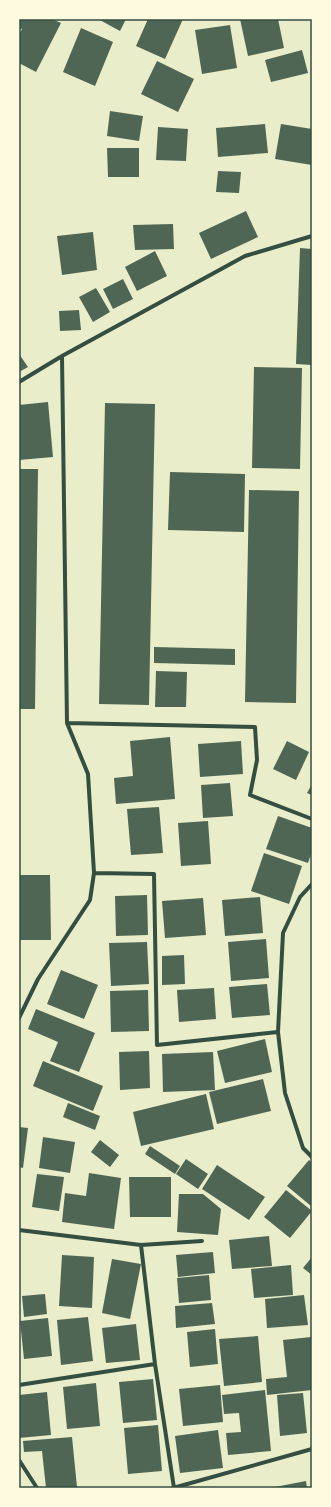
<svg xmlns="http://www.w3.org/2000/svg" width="331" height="1507" viewBox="0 0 331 1507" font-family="'Nunito Sans',sans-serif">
	<rect width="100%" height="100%" fill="#e9edc9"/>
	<path fill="#4f6655" d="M19,19H52L61,23L36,72L19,63V35L22,29L19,28Z
		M98,19H126L120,31Z
		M148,19H183L165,59L136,46Z
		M240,19H278L284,48L248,56Z
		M230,25L237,68L202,74L195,30Z
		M81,28L113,42L95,86L63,72Z
		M302,50L308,73L271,82L265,60Z
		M157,61L194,79L178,112L141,94Z
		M110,111L143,116L139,141L107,136Z
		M265,124L268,153L218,157L216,128Z
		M281,124L312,129V165L275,159Z
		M158,127L188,129L186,161L156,160Z
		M107,148H139V177H108Z
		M218,171L241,172L239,193L216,192Z
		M246,211L258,237L211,259L199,233Z
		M173,224L174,249L135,250L133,225Z
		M93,232L97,270L62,275L57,236Z
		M300,248L312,249V365L296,364Z
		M155,251L167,276L137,291L125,267Z
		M123,279L133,299L113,309L103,289Z
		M96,288L110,312L93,322L79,297Z
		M79,310L81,330L60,331L59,311Z
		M19,354L28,367L19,372Z
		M254,367L302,368L300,469L252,468Z
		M48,402L53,457L19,460V405Z
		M105,403L155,404L149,705L99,704Z
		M19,469H38L35,709H19Z
		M170,472L245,474L244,532L168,530Z
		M249,490L299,491L296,703L245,702Z
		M154,647L235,649V665L154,663Z
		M156,671L187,672L186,707H155Z
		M170,737L175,799L116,804L114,778L133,776L130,741Z
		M241,741L243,774L200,777L198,744Z
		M287,741L309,752L296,780L273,769Z
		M230,783L233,816L203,818L201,785Z
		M312,784V795L307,793Z
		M159,807L163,853L131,855L127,809Z
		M278,816L312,828V851L308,863L266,849Z
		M208,821L211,864L181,866L178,823Z
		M264,853L302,866L289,904L251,891Z
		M19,875H50L51,940H19Z
		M147,895L148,935L116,936L115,896Z
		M260,897L263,933L225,936L222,900Z
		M203,898L206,935L165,938L162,901Z
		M266,939L269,978L231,981L228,942Z
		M147,942L149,984L111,986L109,943Z
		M184,955L185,984L162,985V956Z
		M61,970L98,985L84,1019L47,1004Z
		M267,984L270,1015L232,1018L229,987Z
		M214,988L216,1019L179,1022L177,990Z
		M148,990L149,1031L111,1032L110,991Z
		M36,1009L95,1033L79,1072L50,1061L58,1042L28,1029Z
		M265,1039L272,1072L225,1083L217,1051Z
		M149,1051L150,1088L120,1090L119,1052Z
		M213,1052L215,1090L163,1092L162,1054Z
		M43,1061L103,1086L93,1111L33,1086Z
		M263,1079L271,1111L217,1124L209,1092Z
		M206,1094L214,1129L141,1146L133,1112Z
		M68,1103L100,1116L95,1130L63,1117Z
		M19,1127L28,1128L23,1168L19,1167Z
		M43,1137L75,1142L70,1173L39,1168Z
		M100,1140L119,1155L110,1167L91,1152Z
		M150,1146L180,1166L175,1174L145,1154Z
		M186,1159L208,1174L198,1189L176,1174Z
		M309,1160L312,1163L311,1206L287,1186Z
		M217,1165L265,1197L249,1220L202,1189Z
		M89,1173L121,1178L114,1229L62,1222L65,1193L86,1196Z
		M37,1174L64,1177L59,1211L32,1207Z
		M129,1177H171V1217H130Z
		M286,1190L312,1211L290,1238L264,1217Z
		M179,1194H203L221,1209L218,1235L177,1232Z
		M269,1236L272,1266L232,1269L229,1240Z
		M213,1252L215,1273L178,1277L176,1255Z
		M62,1255L94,1257L92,1308L59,1306Z
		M312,1257V1275L303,1268Z
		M112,1259L141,1264L130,1319L102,1313Z
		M291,1265L293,1295L254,1298L251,1269Z
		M209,1275L211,1300L179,1303L177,1278Z
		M45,1294L47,1314L24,1317L22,1296Z
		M304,1295L308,1325L267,1328L265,1299Z
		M212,1303L215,1324L176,1328L175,1306Z
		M88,1317L93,1361L61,1365L57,1320Z
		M48,1318L52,1356L24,1359L20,1321Z
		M136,1324L140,1360L106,1363L102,1328Z
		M215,1329L218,1364L190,1367L187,1332Z
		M258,1336L262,1382L224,1386L219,1339Z
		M311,1337L312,1390L267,1395L266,1379L287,1377L283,1340Z
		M153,1379L157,1420L123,1423L119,1382Z
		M96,1383L100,1426L67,1429L63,1387Z
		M220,1385L223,1422L183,1426L179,1389Z
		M265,1390L271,1451L228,1455L226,1433L241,1432L239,1413L224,1414L222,1395Z
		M47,1392L51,1435L19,1438V1395Z
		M303,1393L307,1433L280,1436L277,1395Z
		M158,1425L162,1471L128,1474L124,1428Z
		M218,1430L223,1468L180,1473L175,1436Z
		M72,1437L77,1487L46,1488L42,1451L24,1452L23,1441Z
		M306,1481L307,1488H275V1487Z"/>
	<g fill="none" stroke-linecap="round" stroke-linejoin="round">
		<path stroke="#344e41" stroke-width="4" d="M62,356L67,723L255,727L257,760L250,795L312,819
			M19,382L62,356L245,256L312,236
			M94,873L154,874L157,1045L278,1032
			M312,884L300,897L283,933L278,1032L285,1093L303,1148L312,1157
			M19,1018L38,979L90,900L94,873L88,774L67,723
			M19,1230L141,1245L155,1364L174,1488
			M141,1245L202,1241
			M19,1385L155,1364
			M19,1460L37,1488
			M173,1488L312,1449"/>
	</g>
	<rect width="331" height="1507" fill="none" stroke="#fefae0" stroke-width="40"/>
	<rect x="20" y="20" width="291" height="1467" fill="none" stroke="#344e41" stroke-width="1.5"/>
</svg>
